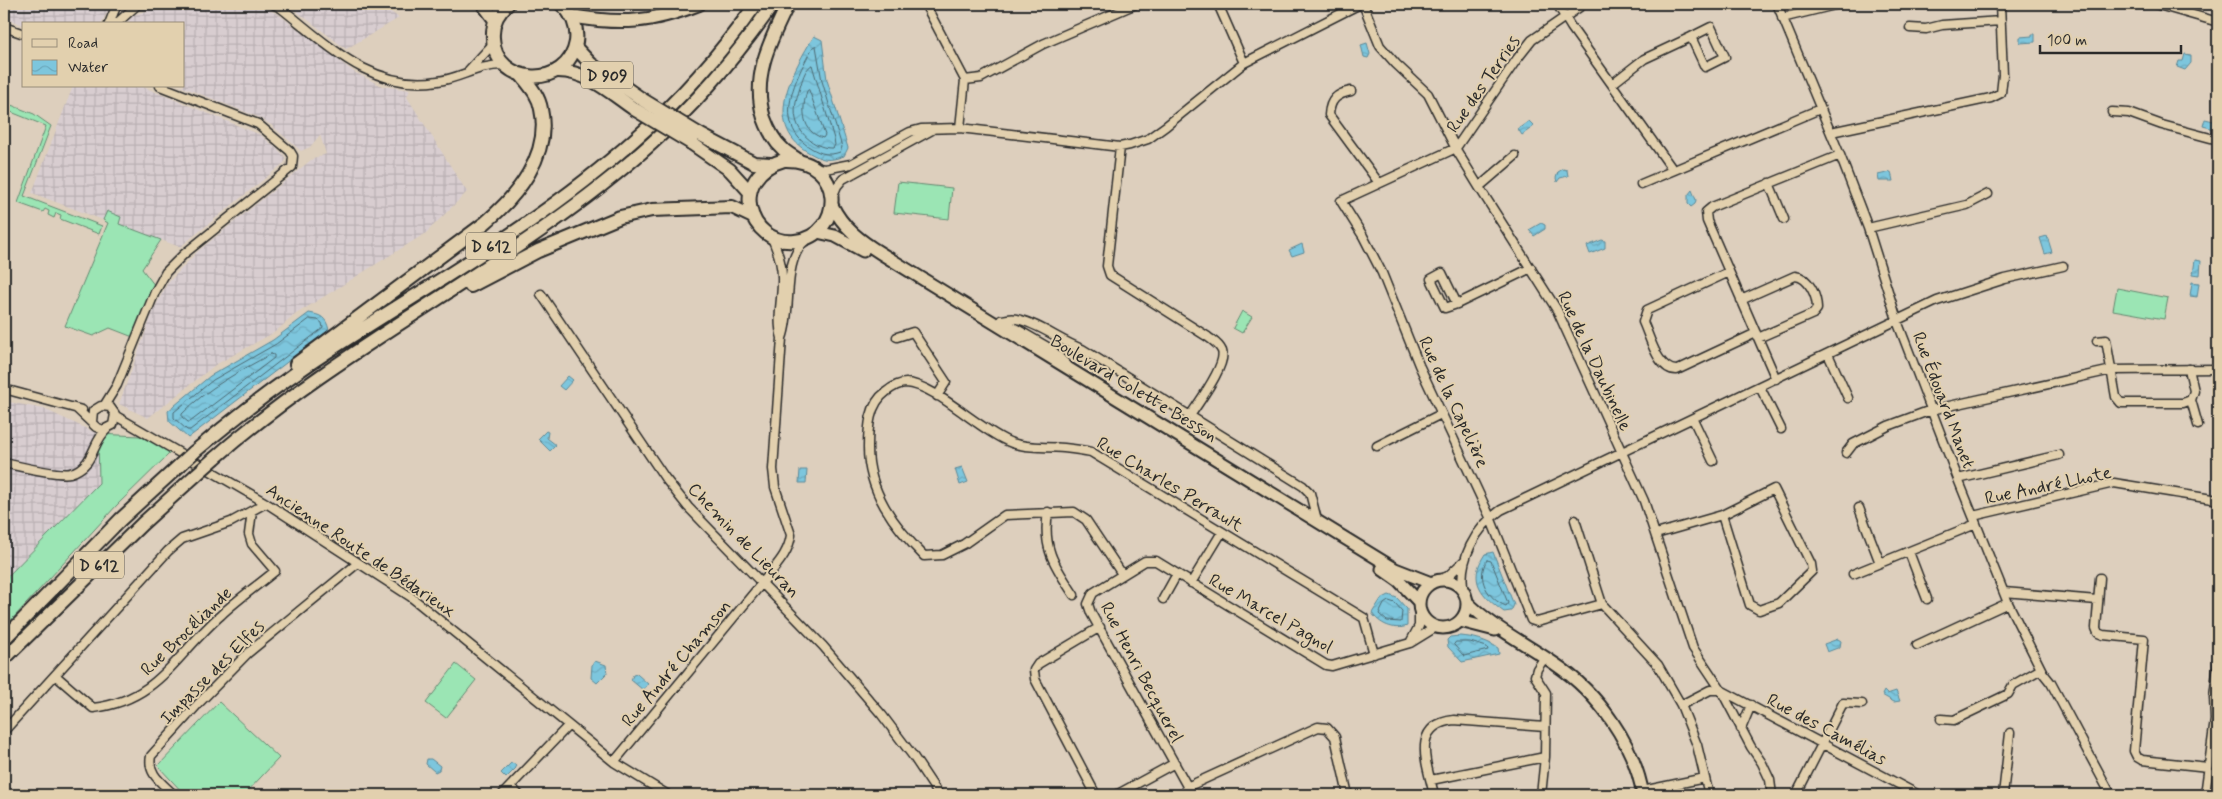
<svg xmlns="http://www.w3.org/2000/svg" width="2222" height="799" viewBox="0 0 2222 799" font-family="Mynerve,sans-serif">
	<defs>
		<pattern id="industrial-grid" width="8" height="8" patternUnits="userSpaceOnUse" patternTransform="scale(1.25)"><rect width="8" height="8" fill="#d8cdd0"/><path d="M0 4h8M4 0v8" fill="none" stroke="#bab0b3"/></pattern>
		<pattern id="water-waves" width="16" height="10" patternUnits="userSpaceOnUse" patternTransform="scale(1.25)"><rect width="16" height="10" fill="#7dc6dd"/><path d="M0 5q4-4 8 0t8 0" fill="none" stroke="#6caabe"/></pattern>
	</defs>
	<rect width="100%" height="100%" fill="#ddcfbd"/>
	<filter id="ink" filterUnits="userSpaceOnUse"><feTurbulence type="fractalNoise" baseFrequency=".02" numOctaves="2"/><feDisplacementMap in="SourceGraphic" scale="10" xChannelSelector="R" yChannelSelector="G"/><feConvolveMatrix kernelMatrix="1 2 1 2 8 2 1 2 1" color-interpolation-filters="sRGB"/></filter>
	<g filter="url(#ink)">
		<path fill="url(#industrial-grid)" d="M4,4H112L101,24L24,25L4,18Z
			M165,4H256L278,14L354,72L382,86L410,90L407,97L467,192L426,233L296,314L275,332L215,365L148,418L119,404L154,309L167,284L198,251L311,160L326,154L320,135L310,147L301,151L271,125L258,117L180,86H184V24H125L134,15Z
			M287,4H380L399,18L346,49Z
			M73,86H141L261,135L283,154L286,159L284,163L180,247L118,224L107,211L103,220L32,193Z
			M4,401L44,409L98,434L99,483L4,580Z"/>
		<path fill="#9be5b4" stroke="#638870" d="M6,103L34,114L51,126L24,196L102,226L99,234L60,219L61,215L56,213L54,218L48,215L49,211L45,209L43,212L18,203L46,126L6,110L4,114V104Z
			M898,182L952,188L949,219L894,213Z
			M107,211L121,217L119,224L161,240L142,269L155,286L133,337L110,328L93,336L65,326L108,223L103,220Z
			M2117,288L2168,298L2164,319L2113,310Z
			M1242,311L1252,317L1242,333L1233,328Z
			M98,434L140,436L171,452L117,505L4,628V580L99,483Z
			M456,664L476,680L446,718L426,703Z
			M219,702L279,758L244,795H185L158,766Z"/>
		<path fill="url(#water-waves)" stroke="#5c8896" d="M2032,34H2035V42L2020,43V37L2032,36Z
			M814,36L822,40L827,80L848,148L844,156C828,162 822,160 808,152C761,124 794,69 814,36Z
			M1367,43L1370,54L1368,58L1364,57L1361,45Z
			M2185,54L2191,55V63L2185,70L2177,67L2179,61H2183Z
			M2205,119L2218,122V130L2203,126Z
			M1529,121L1534,126L1522,135L1518,129Z
			M1563,169L1567,170L1568,176L1560,178L1557,182L1556,178L1558,172Z
			M1891,172L1893,181H1879L1878,175Z
			M1692,190L1696,200L1695,204L1691,207L1688,204V195Z
			M1541,223L1545,225V229L1534,236L1529,230Z
			M2047,236L2052,252L2045,254L2040,238Z
			M1602,240L1605,241V248L1590,254L1587,246Z
			M1302,244L1304,252L1292,256L1289,250Z
			M2195,260L2201,261L2200,275L2193,274Z
			M2192,282L2199,283L2197,297L2190,296Z
			M309,313C321,315 326,317 329,330L188,438L169,421L168,411L210,376L273,340Z
			M568,376L573,380L564,390L559,386Z
			M546,431L548,432L547,438L556,445L550,451L538,439Z
			M962,467L968,482L960,485L955,469Z
			M800,470H807L806,483H799Z
			M1493,552L1514,605L1511,611L1504,612C1482,596 1467,581 1485,554Z
			M1389,595L1397,598L1407,609V626C1394,631 1379,624 1372,613L1381,599Z
			M1460,636C1474,637 1486,640 1498,648L1499,654L1462,662L1448,647L1447,640L1450,637Z
			M1838,639L1841,641L1840,647L1827,652L1824,644Z
			M595,661L606,665L607,673L597,683L591,678L592,665Z
			M637,674L648,684L643,690L631,680L633,675Z
			M1884,691L1887,694L1896,691L1900,701L1894,702L1882,695Z
			M427,759H431L440,766L439,770L435,772L426,764Z
			M511,763L515,764L516,768L506,778L501,773Z"/>
		<g fill="none" stroke-linecap="round" stroke-linejoin="round">
			<path stroke="#4c6972" stroke-width="1" d="M816,46L822,81L842,147L840,152C829,156 821,154 811,148C771,124 796,77 813,47Z
				M812,65L834,139L835,145L833,148C817,149 799,135 796,119C793,107 798,95 801,84C803,77 806,68 812,65Z
				M809,90L825,135L823,138C802,132 801,110 807,91Z
				M310,319L318,320L322,323L323,328L190,430H187L174,418V412L213,380L276,344Z
				M271,354L274,355V358L190,422H188L182,417V414C207,388 240,371 271,354Z
				M1487,560L1491,561L1508,603L1506,606C1488,599 1475,578 1487,560Z
				M1389,601L1395,603L1402,611L1401,622L1387,621L1379,614L1384,604Z
				M1456,642H1470L1487,647L1488,650L1464,656L1454,645Z"/>
			<defs>
				<path id="minor" d="M142,4H149
					M273,4L281,8C328,45 373,92 438,81C462,78 476,65 504,65
					M925,4L965,80
					M1218,4L1244,63
					M1363,4L1380,46L1396,64L1428,94L1457,151L1479,187L1557,310L1644,501L1693,648L1721,690L1751,747L1762,763L1770,780L1772,795
					M1557,4L1571,27L1673,170
					M1584,4L1532,40L1517,59L1456,148L1341,201L1363,236L1382,273L1419,365L1490,517L1531,620L1537,622L1602,604
					M1777,4L1840,155L1868,228L1899,326L1958,479L2008,603L2043,673L2051,683L2111,795
					M2155,4L2218,22
					M1782,18L1839,4
					M109,24L117,4
					M116,24L138,4
					M4,27L24,34
					M1910,28L1926,29L1942,25L2001,21
					M469,70L493,44
					M1612,84L1644,59L1691,37L1705,67L1725,57L1711,27L1691,37
					M1351,91C1337,94 1330,99 1329,115L1379,183
					M2112,112L2129,113L2162,125L2218,140
					M960,128L965,80L981,78L1043,44L1136,4
					M1831,132L1991,98L2001,93L2003,75L2000,4
					M1120,147L1107,266L1110,275L1208,337C1213,341 1219,344 1222,351C1227,365 1198,403 1190,416
					M817,168L825,169L851,164L910,132L921,129L960,128L1087,143L1120,147L1130,145L1148,139L1166,126L1244,63L1360,4
					M1769,183L1784,219
					M1641,184L1820,109
					M1479,187L1515,156
					M832,198L837,186L843,179L932,130
					M1868,228L1967,205L1988,194
					M771,236C777,249 782,262 782,277C783,297 776,318 782,338
					M1729,272L1647,310L1643,322C1650,337 1658,371 1677,370L1756,333
					M541,294L665,478L688,507L823,646L882,715L913,756L939,795
					M1741,300L1795,276C1809,277 1817,296 1817,309L1813,314L1758,338
					M1457,304L1445,308L1431,279L1442,273L1457,304L1531,268
					M1001,320L1051,349L1067,365
					M1002,320C1006,319 1013,318 1017,319C1040,324 1060,341 1082,349L1303,486L1310,493L1317,520
					M897,337L913,332L946,382L937,396
					M2097,341L2106,340L2116,397L2121,403H2183L2191,400
					M1828,354L1848,398
					M2189,369L2194,391L2191,400L2198,425
					M1776,379L1707,221L1706,212L1712,207L1840,155
					M1760,387L1781,429
					M4,389L82,410
					M104,406L117,385L155,292L166,272L184,254L292,167L293,156L290,151L258,124L160,86
					M77,409L96,427L103,430L113,425L115,414L110,407L101,406L93,411L92,422
					M116,416L266,503L411,597L614,762L668,795
					M1693,419L1713,461
					M1377,446L1441,414
					M1846,453L1853,444L1888,426L1931,410L2112,370L2218,369
					M4,463C18,466 59,476 70,473C76,472 83,467 87,462C95,451 96,439 107,429
					M1958,479L2059,455
					M1859,508L1880,563
					M1048,512C1042,549 1055,566 1074,595
					M1973,516L2114,483L2218,500
					M1575,520L1602,604L1658,665L1681,705L1697,745L1709,795
					M1656,534L1722,515L1750,605L1759,610L1779,603L1812,571L1811,564L1774,489L1722,515
					M1909,552L1927,599
					M1122,574L1086,520L1074,512L1005,515L964,544L942,555L924,556C894,526 868,491 868,448C868,428 869,404 886,392C891,388 899,383 906,383C935,384 981,432 1012,443C1029,449 1046,446 1064,448C1073,449 1082,450 1091,452L1364,618L1374,654
					M1853,574L1976,524
					M2100,578L2096,628L2098,633L2103,635L2144,639L2134,751L2137,757L2142,760L2208,767
					M1439,580L1448,576L1464,561
					M1191,583L1222,532
					M1464,592C1457,561 1476,527 1501,510L1937,301L2005,279L2063,266
					M2004,592L2097,600
					M1163,599L1177,574
					M1411,641L1419,626V610
					M1917,645L2008,603
					M56,676L93,708C159,700 176,654 221,615C238,599 257,586 275,571L252,544L249,534L252,511
					M1681,705L1710,690H1721L1919,795
					M1941,719L1954,720L2008,694L2013,685L2041,669
					M1741,729L1751,705
					M4,731L168,551L182,539L231,522L266,503
					M614,762L772,571C781,560 789,550 791,535L775,487L773,469L782,338C793,310 781,261 806,240
					M1431,780L1545,757
					M511,787L519,795
					M1187,787L1318,727L1327,728L1335,737L1348,795
					M1642,791L1705,778
					M174,795C162,783 147,774 151,756L198,704L248,653L358,563
					M502,795L568,726
					M1096,795L1035,679L1034,670L1038,664L1100,627
					M1116,795L1175,763
					M1192,795L1091,613L1088,604L1093,593L1145,561H1156L1326,665L1332,666L1410,643L1436,627
					M1434,795C1428,766 1409,725 1454,720L1545,727
					M1541,795L1545,757L1546,693L1535,676L1537,669L1545,657
					M1796,795L1843,703L1862,704
					M2003,795L2010,733
					M2205,795L2215,720L2214,697L2218,663"/>
				<path id="secondary" d="M832,205C843,228 861,241 882,254L1395,569L1431,583
					M817,232L835,236L863,251
					M1382,569L1399,581L1419,602
					M1419 604a24 24 0 1 1 48 0a24 24 0 1 1-48 0Z
					M1467,602C1493,628 1525,643 1555,664C1598,693 1634,743 1643,795
					M1460,621L1495,630"/>
				<path id="primary" d="M483,4L495,20
					M508,4C498,12 492,24 493,38C495,87 568,90 576,42C578,27 572,13 561,4
					M575,47L591,64L643,100
					M558,71C587,71 611,93 634,109
					M699,134L754,163L770,164
					M691,143L730,170L749,191
					M784,160C846,158 845,235 795,241C748,246 727,176 784,160Z"/>
				<path id="trunk" d="M788,4C770,41 751,77 764,118C768,129 774,141 782,148C786,153 793,156 798,160
					M571,16C622,25 651,23 699,4
					M471,286L538,251L620,217L652,210L732,207L753,217
					M296,364L485,223C517,196 551,155 541,109C539,96 530,86 522,76
					M194,452C238,415 285,379 333,348C436,281 544,221 635,139C681,99 721,53 756,4
					M215,458C350,339 518,264 652,143C698,102 738,54 773,4
					M4,639L120,520L180,465
					M4,659L142,524L197,474"/>
			</defs>
			<use href="#minor" stroke="#2b2b2b" stroke-width="11"/>
			<use href="#secondary" stroke="#2b2b2b" stroke-width="15"/>
			<use href="#primary" stroke="#2b2b2b" stroke-width="16"/>
			<use href="#trunk" stroke="#2b2b2b" stroke-width="16"/>
			<use href="#minor" stroke="#e2d0ae" stroke-width="8"/>
			<use href="#secondary" stroke="#e2d0ae" stroke-width="11"/>
			<use href="#primary" stroke="#e2d0ae" stroke-width="12"/>
			<use href="#trunk" stroke="#e2d0ae" stroke-width="12"/>
			<defs>
				<path id="primary-bridge" d="M643,100L699,134
					M634,109L691,143"/>
				<path id="trunk-bridge" d="M180,465L194,452
					M197,474L215,458"/>
			</defs>
			<use href="#primary-bridge" stroke="#2b2b2b" stroke-width="16" stroke-linecap="butt"/>
			<use href="#trunk-bridge" stroke="#2b2b2b" stroke-width="16" stroke-linecap="butt"/>
			<use href="#primary-bridge" stroke="#e2d0ae" stroke-width="12"/>
			<use href="#trunk-bridge" stroke="#e2d0ae" stroke-width="12"/>
		</g>
	</g>
	<g text-anchor="middle" stroke-width="4" stroke-linejoin="round" paint-order="stroke">
		<g fill="#e2d0ae" stroke="#625c52" stroke-width="1">
			<rect x="581" y="61.5" width="52" height="27" rx="4"/>
			<rect x="466" y="232.5" width="50" height="27" rx="4"/>
			<rect x="74" y="551.5" width="50" height="27" rx="4"/>
		</g>
		<g font-size="16" font-weight="bold" fill="#2b2b2b">
			<text x="607" y="81">D 909</text>
			<text x="491" y="252">D 612</text>
			<text x="99" y="571">D 612</text>
		</g>
		<g font-size="18" fill="#2b2b2b" stroke="#e2d0ae">
			<text transform="translate(1483 84) rotate(-55)" y="6">Rue des Terries</text>
			<text transform="translate(1595 361) rotate(65)" y="6">Rue de la Daubinelle</text>
			<text transform="translate(1134 388) rotate(31)" y="6">Boulevard Colette Besson</text>
			<text transform="translate(1944 400) rotate(69)" y="6">Rue Édouard Manet</text>
			<text transform="translate(1454 402) rotate(65)" y="6">Rue de la Capelière</text>
			<text transform="translate(1170 484) rotate(31)" y="6">Rue Charles Perrault</text>
			<text transform="translate(2048 485) rotate(-12)" y="6">Rue André Lhote</text>
			<text transform="translate(744 540) rotate(46)" y="6">Chemin de Lieuran</text>
			<text transform="translate(361 550) rotate(34)" y="6">Ancienne Route de Bédarieux</text>
			<text transform="translate(1271 613) rotate(30)" y="6">Rue Marcel Pagnol</text>
			<text transform="translate(186 631) rotate(-44)" y="6">Rue Brocéliande</text>
			<text transform="translate(676 663) rotate(-50)" y="6">Rue André Chamson</text>
			<text transform="translate(212 672) rotate(-45)" y="6">Impasse des Elfes</text>
			<text transform="translate(1142 672) rotate(62)" y="6">Rue Henri Becquerel</text>
			<text transform="translate(1827 729) rotate(28)" y="6">Rue des Camélias</text>
		</g>
	</g>
	<rect width="2222" height="799" fill="none" stroke="#e2d0ae" stroke-width="20"/>
	<rect x="10" y="10" width="2202" height="779" fill="none" stroke="#2b2b2b" stroke-width="2" filter="url(#ink)"/>
	<rect x="22" y="22" width="162" height="65" fill="#e2d0ae" stroke="#998e7a"/>
	<rect x="32" y="39" width="25" height="8" fill="#e2d0ae" stroke="#998e7a"/>
	<text x="68" y="48" font-size="15" fill="#2b2b2b">Road</text>
	<rect x="32" y="60" width="25" height="15" fill="url(#water-waves)" stroke="#998e7a"/>
	<text x="68" y="72" font-size="15" fill="#2b2b2b">Water</text>
	<path d="M2040 45v8h141v-8" fill="none" stroke="#2b2b2b" stroke-width="2.5"/>
	<text x="2047" y="45" font-size="15" fill="#2b2b2b" stroke="#e2d0ae" stroke-width="4" paint-order="stroke">100 m</text>
</svg>
